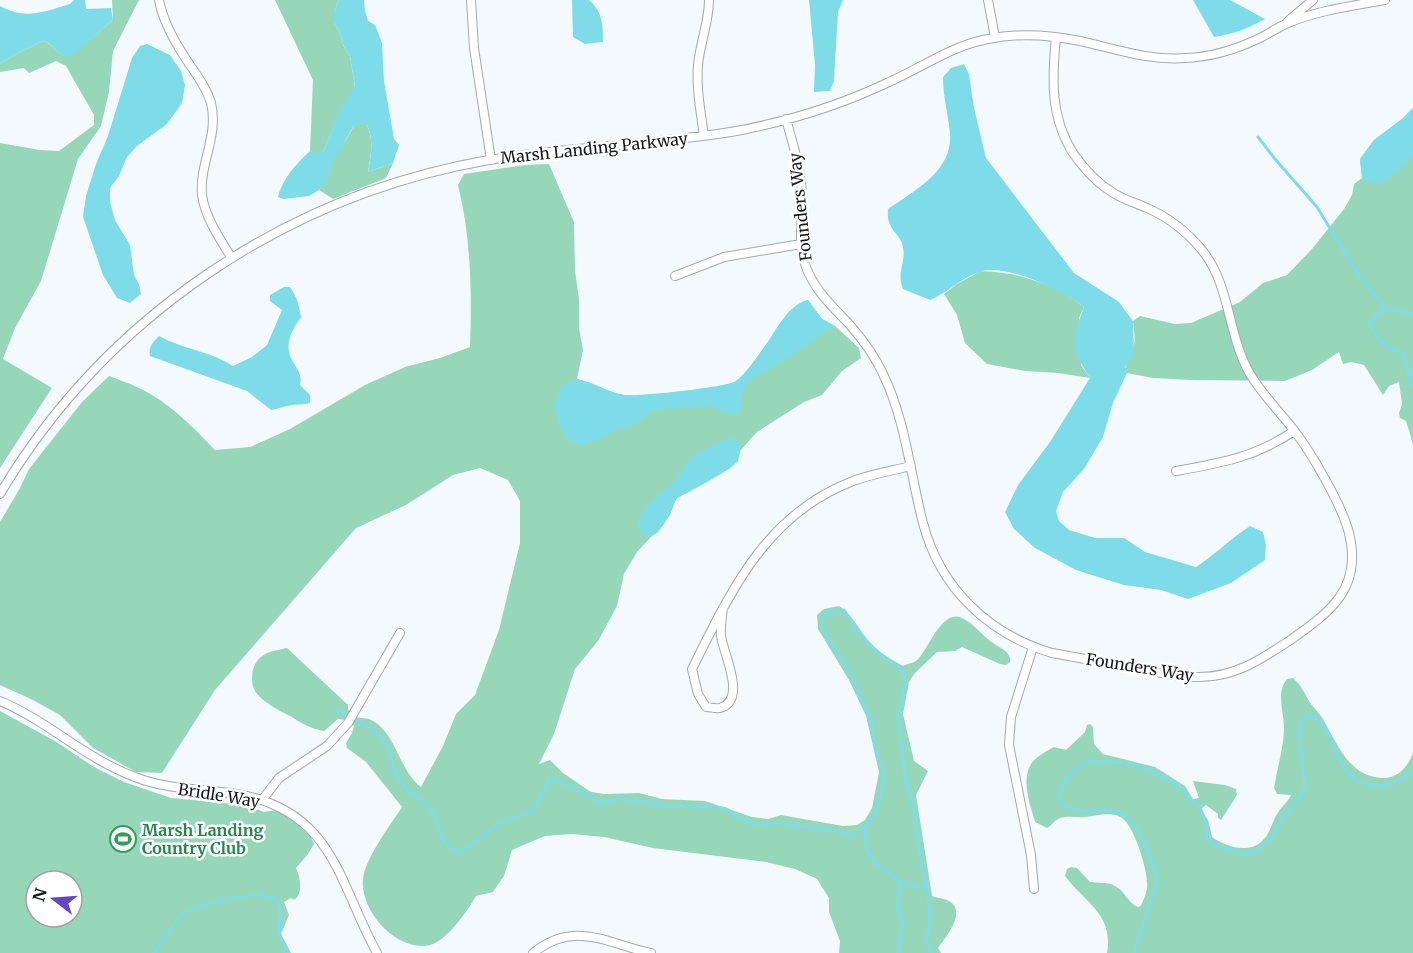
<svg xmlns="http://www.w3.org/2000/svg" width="1413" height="953" viewBox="0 0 1413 953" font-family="Merriweather,serif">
	<rect width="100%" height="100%" fill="#f4f9fe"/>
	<path fill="#97d7b9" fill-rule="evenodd" d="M112,0H139L113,51L109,92L101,126L78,159L41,281L15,328L3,359L52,388L0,468V143L40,150L59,151L94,125V115L66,66L56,61L29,73L24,68L0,72V64L14,55L43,41C54,44 58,57 70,56L113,20Z
		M275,0H339L334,12V23L340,33L344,47L350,56L355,87L333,128L324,150L319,155L310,151L313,80Z
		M1413,108V444L1406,421L1400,418L1399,413L1402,404L1399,382L1389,386L1383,395L1364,365L1351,362L1343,364L1339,352L1312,370L1285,381L1191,380L1153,378L1127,373L1125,369L1135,341L1133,321L1140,316L1175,324L1191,323L1240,302L1263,283L1287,275L1312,249L1344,209L1352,195L1354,184L1362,178L1360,159L1374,140L1402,119Z
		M354,125H367C374,140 371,155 368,172L393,163L386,178L333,199L319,190C328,179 327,169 333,159C341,148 348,138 354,125Z
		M549,164L574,222L575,271L579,299V328L583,350L577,379C593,383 608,393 625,395C637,397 727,388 735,382C748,372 760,352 770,339C780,324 790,305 808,300L822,319L835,326L859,348L861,358L842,371L822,395L804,402L757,432L740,451L738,461L729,469L676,499L670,515L657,533L651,537L637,552L624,574L617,606L598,641L575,669L554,734L539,764L550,760L563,773L591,792L604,794L639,793L662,799L705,801L752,817L768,819L781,815L843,826L857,825L865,820L872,808L879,772L866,716L849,680L818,629L817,615L824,609L839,606C852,614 858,628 867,639C877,651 890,659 903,666C906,664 913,663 916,661C928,652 942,605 964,619C975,625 983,636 993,643C1001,649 1011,651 1010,662L1006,665L1000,664L962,647L955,651L937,652L914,674L909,682L903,714L914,761L928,771L916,795L932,896C936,898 942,898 947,900C969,910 946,937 938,948L941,953H839L840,941L829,912V898L817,879L795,869L766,862L653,848L604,837L572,834L545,836L512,850L504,876L493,892L476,896C468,910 447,941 430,945C397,953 360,911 363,880C364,860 391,824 402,807L366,762L347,748L346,743L352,733L354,726L346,720L338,719L324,731C311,729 301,723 290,716C280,711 266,704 258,695C249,686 250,666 261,657C268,651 278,650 287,648L348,705V709L354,717C359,718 365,718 369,719C397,731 398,770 421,787L443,746L456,714L475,695L499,630L520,543V501L508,480L480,468L453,475L406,505L356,528L215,690L162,773L136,772L93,748L60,715L31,699L0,685V522L20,488L29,469L82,402L109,376C119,380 129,383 139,388C169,402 193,427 215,450L250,447L290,429L365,385L405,367L440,358L470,347C472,293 471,237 458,185L464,174L525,165Z
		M980,271C1019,272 1053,283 1084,307L1079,318L1081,365L1090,378L1058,373L1025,371L987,364L965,343L957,315L944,294L957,284Z
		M1293,678C1301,685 1304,692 1309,701C1313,707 1319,713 1323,719C1338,745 1349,777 1383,778C1399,778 1408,766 1413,753V953H1107C1114,914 1084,902 1065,876L1067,869L1071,867L1077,868L1090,882C1098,883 1109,882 1115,886C1125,891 1128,903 1138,907L1141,906C1144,899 1148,890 1147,883C1147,868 1134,826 1122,818C1112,811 1097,816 1086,817C1076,818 1067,815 1058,819C1054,821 1051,826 1047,828L1035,822C1030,805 1021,780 1031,764C1035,757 1047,751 1054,747L1066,750L1085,732L1087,725L1090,724L1093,727L1094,744L1103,754L1155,767L1185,786L1193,799L1199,798L1193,781L1225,785L1236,789L1237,795L1221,820L1218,818V814L1206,805L1201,809L1208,820L1212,837C1226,847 1251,855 1264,839C1270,833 1272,822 1277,814C1281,807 1288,802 1291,795L1277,794L1274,788C1277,769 1283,750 1284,731C1285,714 1275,693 1287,679Z
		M0,711L55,741L94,767L124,782L171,798L225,803L248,806L264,812L275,810L297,821L309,833L314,844L308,854L296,868C300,877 304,893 294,900L291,898L284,902L289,915L281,934L291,953H0ZM36,881H72V917H36Z"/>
	<path fill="#7edce9" d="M74,0H85L86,9L111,8L113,20L70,57C58,57 54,44 43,41L14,55L0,64V6C26,20 43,12 70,4Z
		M339,0H364L365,11L368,21L375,25L382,43L384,81L394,139L399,145L393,163L368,172C371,156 374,140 367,125H354L341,149L333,160L326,182L319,190L309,196L284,199L278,197C282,179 297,163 310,151L319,154L324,150L339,112L355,87L350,56L344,47L340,33L334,23V12Z
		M572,0H589C603,12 603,25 603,42L585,44L573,37Z
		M809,0H843L838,12L834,81L830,91L814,92L815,65Z
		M1193,0H1230L1265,19C1248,29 1233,34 1214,37Z
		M147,44L170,55L181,71L185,85L182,103L167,124L137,146L127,157L119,176L110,188V202L115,220L130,245L134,275L139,284L141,294L130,303L117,298L103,275L83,217L86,196L96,164L108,136L132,58L140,46Z
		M964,64L969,74L974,108L986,158L1074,273L1119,302L1133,321L1134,353L1125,368L1127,373L1113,403L1103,437L1084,469L1063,492L1056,511L1059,521L1069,530L1095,538H1124L1145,552L1196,567C1216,554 1231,538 1250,526L1263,532L1266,545L1265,560L1231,583L1188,599L1161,590L1124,585L1076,570L1035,548L1014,529L1005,512L1018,485L1050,442L1090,378C1070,348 1071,341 1084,307C1063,291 1005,262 979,272C961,278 947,293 930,300L903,289C896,272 906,264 903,247C900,231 886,232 888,209C915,190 953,171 950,133C948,114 943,97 943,77L951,68Z
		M1413,108V155C1405,167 1390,178 1377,184L1362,178L1360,159L1374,140L1402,119Z
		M284,287H290C297,297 299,305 301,317C293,328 284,344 291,358C295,367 303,373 300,385L310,395V403C304,405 300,404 293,405C286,405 279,409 271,410L247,391L150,356C148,347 153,342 159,336C182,349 210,351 233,366L252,357L267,345L282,310L270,301V295Z
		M808,300L822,319L835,326C822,332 815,340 803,348C786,360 767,370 749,381C736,395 747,407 735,415L719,411L711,406L653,410L638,423L617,429L599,440L581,445L574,444L564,436L560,427L554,406L561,387L576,379C593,382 608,392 624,395C636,397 729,387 736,381C749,371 758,355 768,342C778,326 789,305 808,300Z
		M734,438L740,445C740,450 740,456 738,460C735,468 688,493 678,497C668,511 665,538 643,536C626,514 663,494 674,481C682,472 686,462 695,455C705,448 722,440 734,438Z"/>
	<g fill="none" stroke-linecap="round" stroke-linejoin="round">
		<path stroke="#7edce9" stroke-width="3" d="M1258,137L1275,159L1317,207L1359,276L1386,308L1413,314
			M1386,308L1377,314L1369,324C1377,340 1386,347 1403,354L1413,387
			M335,709C348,717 377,729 385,742C392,752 391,766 397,777C405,791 421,797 430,809C443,825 436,847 460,852L503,821L534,810L550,778L577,790L599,803L618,799L638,801L671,807L703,806L723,808L730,811L736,817L755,825L779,823L842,832L851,836L865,828L876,813L883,785V769L874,741L871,719L859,695L854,679L828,639L822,624L825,614L844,610L857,631L876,652L902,670L905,679L903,698L898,717L906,782L914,808L921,863L928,889L930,927L926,938L929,948L933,953
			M865,828L866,847L873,861L898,881L900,891L897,906L902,922L898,953
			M898,881L928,889
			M154,953C162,943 173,922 182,915C194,904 263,888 275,900C285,909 277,925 280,936C281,942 284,947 287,953
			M1134,953L1157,884C1157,871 1151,860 1146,848C1120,781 1085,829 1059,801V794L1065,780L1079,766L1087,761L1123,763L1155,772L1185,791L1190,800L1199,805L1205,821L1208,840L1215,846L1247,854L1258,850L1273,837L1280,821L1298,800L1305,788L1299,730L1302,720L1310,715C1341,729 1331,785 1375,785C1392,786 1400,781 1413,771"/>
		<defs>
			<path id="minor" d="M159,0C163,21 174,41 186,59C195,73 206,86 211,103C219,136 199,164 202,195C205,217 220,239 231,257
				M471,0L474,48L491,160
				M988,0L995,37
				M1288,21L1313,0
				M786,119C793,144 801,169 802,195C803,219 797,244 806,267C815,291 833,307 850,325C863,340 875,356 883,374C906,421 910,474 923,523C940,588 988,634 1052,653C1081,658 1110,664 1140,669C1159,672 1179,678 1199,677C1235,677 1260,660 1289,641C1329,613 1363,589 1349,533C1342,505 1311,452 1293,429C1278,410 1262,394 1250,374C1227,334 1231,286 1202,250C1187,232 1168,217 1147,208C1136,203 1125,200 1115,194C1098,184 1084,169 1073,153C1050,117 1052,78 1056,37
				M704,136C701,113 696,89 698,65C700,43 709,22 709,0
				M675,276L724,257L801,244
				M1176,471C1221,463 1256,457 1294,431
				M0,494C105,317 286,195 489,160C573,146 658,145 742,130C792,120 843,104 889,82C921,68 953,45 988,39C1017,33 1051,35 1080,41C1116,49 1149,61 1186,58C1212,57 1237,49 1260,38C1270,33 1278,27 1288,23C1319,10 1352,6 1385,0
				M723,608C722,617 720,627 721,636C723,653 748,700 720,708C717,709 710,707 706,707L698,694L692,669C731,591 766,514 853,481C872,474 891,471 911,466
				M1033,647L1011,717L1009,745L1031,855L1034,889
				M0,701C48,721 86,759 135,777C170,791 206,788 242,795C334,813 339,884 377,953
				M262,800L279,778L327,746L348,723L400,633
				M533,953C575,919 607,944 651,953"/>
		</defs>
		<use href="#minor" stroke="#a1a9b1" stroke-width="10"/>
		<use href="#minor" stroke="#fff" stroke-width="8"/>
	</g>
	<defs>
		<symbol id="stadium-ring" viewBox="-11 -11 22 22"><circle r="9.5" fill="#fff" stroke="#2e9e5b" stroke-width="1.5"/><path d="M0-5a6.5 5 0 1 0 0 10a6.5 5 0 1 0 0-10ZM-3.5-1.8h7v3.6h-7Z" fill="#2e9e5b"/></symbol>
	</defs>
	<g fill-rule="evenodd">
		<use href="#stadium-ring" x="108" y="824" width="30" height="30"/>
	</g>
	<g text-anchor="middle" stroke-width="5" stroke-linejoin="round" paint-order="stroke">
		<g font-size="16" fill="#16191c" stroke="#fff">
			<text transform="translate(594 148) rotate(-6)" y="6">Marsh Landing Parkway</text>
			<text transform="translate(800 207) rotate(-96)" y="6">Founders Way</text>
			<text transform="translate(1140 667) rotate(9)" y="6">Founders Way</text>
			<text transform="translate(219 795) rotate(9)" y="6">Bridle Way</text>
		</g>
		<g font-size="16" font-weight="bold" fill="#27864d" stroke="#fff" text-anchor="start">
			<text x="142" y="836">Marsh Landing<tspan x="142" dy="18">Country Club</tspan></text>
		</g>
	</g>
	<g transform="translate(54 899) rotate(287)"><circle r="28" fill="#ffffff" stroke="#a2a3a4" stroke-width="1.5"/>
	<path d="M0-4.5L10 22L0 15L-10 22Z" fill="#6348c1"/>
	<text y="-9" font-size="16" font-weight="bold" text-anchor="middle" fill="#16191c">N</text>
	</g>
</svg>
